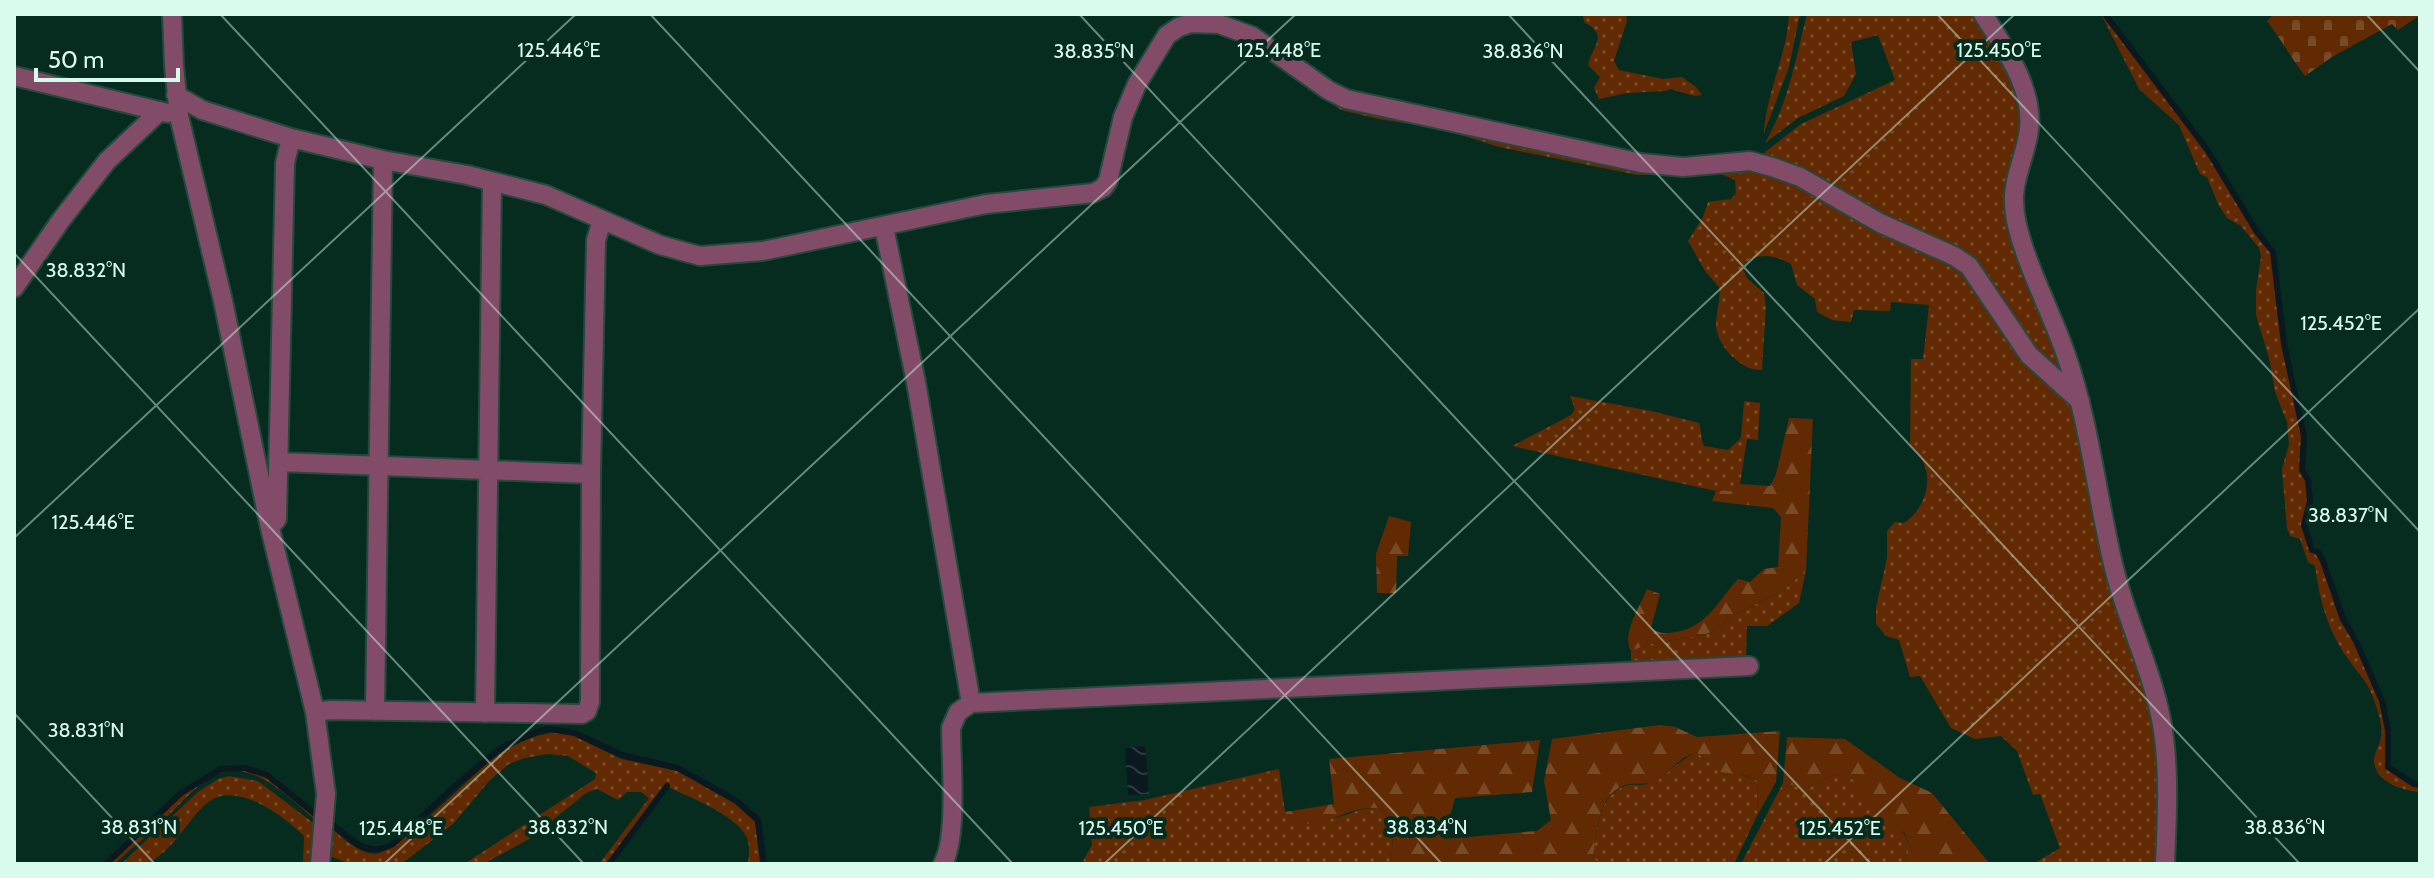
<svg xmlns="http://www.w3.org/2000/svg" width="2434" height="878" viewBox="0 0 2434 878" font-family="Cabin,sans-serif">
	<defs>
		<pattern id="grass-dots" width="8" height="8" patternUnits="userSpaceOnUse" patternTransform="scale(2)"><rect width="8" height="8" fill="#622a03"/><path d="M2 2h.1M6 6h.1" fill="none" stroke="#784a28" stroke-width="1.8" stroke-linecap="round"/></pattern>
		<pattern id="forest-firs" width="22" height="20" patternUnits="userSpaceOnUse" patternTransform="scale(2)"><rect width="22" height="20" fill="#622a03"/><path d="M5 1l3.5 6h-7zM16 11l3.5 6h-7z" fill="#784a28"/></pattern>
		<pattern id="cemetery-stones" width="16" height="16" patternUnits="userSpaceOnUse" patternTransform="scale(2)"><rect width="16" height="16" fill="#622a03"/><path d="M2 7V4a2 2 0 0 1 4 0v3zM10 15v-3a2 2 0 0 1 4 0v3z" fill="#784a28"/></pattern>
		<pattern id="water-waves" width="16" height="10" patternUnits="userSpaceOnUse" patternTransform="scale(2)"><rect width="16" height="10" fill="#0a181f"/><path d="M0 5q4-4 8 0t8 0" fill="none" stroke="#2d3a40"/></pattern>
	</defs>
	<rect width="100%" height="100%" fill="#062c20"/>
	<path fill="url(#grass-dots)" d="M1582,14H1626L1627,21L1614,61L1619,70L1663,79L1682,77L1696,87L1702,95L1695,96L1670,89L1666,91L1627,93L1599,99L1594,88L1600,77L1588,65C1593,45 1609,35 1585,23Z
		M1789,14H1800L1789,67L1764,133C1766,92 1787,56 1789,14Z
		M1807,14H1977L2000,47L2023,109L2008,205L2067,380L2028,349L1980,272L1755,160L1801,124L1895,80L1878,35L1851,42L1856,74L1844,96L1798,118L1765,143C1788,104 1796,58 1807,14Z
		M2101,14L2206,152L2255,233L2271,253L2282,344L2302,436L2300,470L2306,481L2308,501L2302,525L2310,552L2316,554L2321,562L2340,620L2354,642L2381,702L2385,730L2386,768L2413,787H2420V792C2406,791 2384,785 2377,771C2369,757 2379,750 2381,737C2383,724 2378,712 2374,700C2369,683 2358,673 2348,659C2327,629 2320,601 2315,566L2308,562L2300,539L2290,536L2287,528L2282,469L2289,444L2287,422L2275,392L2269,358L2256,315V290L2261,257L2259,248L2241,226L2227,218L2218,204L2207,177L2200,174L2179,125L2139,89Z
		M1323,91L1581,155L1762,167L1957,261L2074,402L2158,720L2159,864H2033L2060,848L2040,794L2033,795L2017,751L2001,736L1975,739L1951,728L1920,676L1910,677L1899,640L1886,636L1876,624V607L1887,558V531L1895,522L1904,523C1930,506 1937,466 1910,446L1911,359H1923L1929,305L1891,302L1890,311L1854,310L1851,322L1832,320L1817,312L1815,299L1797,285L1791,264C1775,255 1755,251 1742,267L1747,278L1764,293L1766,307L1762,370C1741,371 1717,346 1716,325C1716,312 1721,300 1719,287L1705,271L1688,241L1703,217L1708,202L1731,199L1736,193L1735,180L1721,174L1637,175L1499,147L1439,128L1378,119L1341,110L1328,101Z
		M1570,396L1651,411L1699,423C1702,431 1700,438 1704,446L1728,450L1741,438L1744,401L1760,403L1758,440L1747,439L1740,484L1734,491H1716L1512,446L1571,415L1575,409Z
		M1806,570L1799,603L1767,626H1747L1746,658L1631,664V651L1646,645L1706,634L1717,630L1729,618L1783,590Z
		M560,732L574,736L621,759L677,771L735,804L755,822L760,864H748C749,855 750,847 747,838C737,815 689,797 666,786L608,864H599L649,798L641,792H627L618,800L597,789L586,793L531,838L483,864H464L595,779L596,773L568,756L548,754L525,758L509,764L490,780L453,824L404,862L350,864L330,856L329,864L327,825C340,835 357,853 374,854C395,856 476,769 502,752C520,741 540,733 560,732Z
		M1696,752L1707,761L1758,781L1757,816L1734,864H1599L1593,857C1597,833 1597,796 1625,786C1633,783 1641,787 1649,783C1667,775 1679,761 1696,752Z
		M234,768L266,776L318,818H313C288,796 248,755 211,777C194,788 180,804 165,819C149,835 131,848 115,864H108C140,832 189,774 234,768Z
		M1279,769L1285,812L1296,824C1309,822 1322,820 1334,818C1353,814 1364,804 1384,810L1393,833L1391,864H1090L1083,861L1092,845L1089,807L1145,800Z
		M1834,775L1856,780C1865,804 1879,821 1903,832L1910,847L1904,862L1906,864H1741L1783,783L1806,789Z
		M229,776L258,781L320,828L316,864H303L304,836C284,816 235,779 207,803C186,821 173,853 145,864C139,866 128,864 121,864L198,792L218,779Z"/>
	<path fill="url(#forest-firs)" d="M1789,418L1813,419L1806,570L1783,590L1729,618L1717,630L1706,634L1646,645L1631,651C1621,634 1640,607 1647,589L1660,594L1651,628C1660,634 1665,634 1676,632C1708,626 1718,601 1738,579L1750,582L1764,569L1778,567L1781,517L1773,508L1712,501L1716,491H1734L1740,484L1770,486L1776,474Z
		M1389,516L1411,522L1408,556H1397L1396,593H1377L1376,554Z
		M1660,725L1675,727L1697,737L1780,731L1776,782L1757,816L1758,781L1744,775L1721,772L1696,752C1691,755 1684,757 1680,761C1671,768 1666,777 1656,781C1646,786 1635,782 1625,785C1597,795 1597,833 1593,857L1599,864H1391L1393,833L1384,810C1361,803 1343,816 1322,822C1313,824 1305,824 1296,825L1285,812L1334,804L1329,759L1540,740L1532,792L1455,798L1444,839L1537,831L1551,820L1544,781L1552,739Z
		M1787,737L1845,739L1900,778L1932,793L1990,864H1906L1904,862L1910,847L1904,832C1885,829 1857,798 1855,780L1834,775L1806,789L1783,783Z"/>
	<path fill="url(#cemetery-stones)" d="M2274,14H2420V15L2398,30L2392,24L2332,57L2305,76C2291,58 2281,39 2267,21Z"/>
	<path fill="url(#water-waves)" d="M1145,746L1149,794L1128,795L1125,748Z"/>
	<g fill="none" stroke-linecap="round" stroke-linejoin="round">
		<path stroke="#0a181f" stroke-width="6" d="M2105,14L2208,151L2257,232L2273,252L2284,344L2304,436L2302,470L2308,480L2310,501L2304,525L2312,550L2318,552L2323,561L2343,619L2356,641L2382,701L2388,730V767L2414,784L2420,785
			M330,822C351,839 366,859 393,844L455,786L501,748L536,732L549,729L575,733L622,755L678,768L737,801L758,820L764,864
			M106,864L181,793L221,769L245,768L267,775L315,814
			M609,864L667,786"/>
		<defs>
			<path id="minor" d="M172,14L174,66L179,116L223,301L270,528L315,712L326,794L320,864
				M1983,14C2005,49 2037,92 2028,136C2021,171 2008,186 2017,225C2028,270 2051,311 2066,355C2090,424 2097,498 2114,568C2126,619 2151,667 2161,719C2170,765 2167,817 2165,864
				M14,76L167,113
				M176,95L202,110L291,138L383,160L467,175L546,195L660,245L700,256L763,251L986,204L1093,193L1103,188L1108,181L1123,117L1137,84L1167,35L1179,27L1191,23L1219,24L1252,36L1328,90L1346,99L1641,163L1683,167L1750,161L1772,167L1800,177L1880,223L1954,256L1969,266L2029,355L2080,401
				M884,227L916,382L971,703L1749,666
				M14,288L61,220L107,161L160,111
				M280,462L591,474
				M272,525L277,519L285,163L291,138
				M375,711L383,160
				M315,712L331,710L582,714L587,711L590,702L591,474L596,240L602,221
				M485,713L492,182
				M943,864C958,836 951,762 951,728L958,712L971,703"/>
		</defs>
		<use href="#minor" stroke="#24493d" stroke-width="22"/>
		<use href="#minor" stroke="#824c68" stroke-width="18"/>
	</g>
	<path fill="none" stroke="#d9fbed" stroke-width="2" stroke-opacity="0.45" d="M220,14L1013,864M650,14L1442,864M1079,14L1871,864M1508,14L2300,864M1937,14L2420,532M2366,14L2420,72M14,253L584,864M14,538L576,14M14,713L155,864M384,864L1296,14M1104,864L2015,14M1824,864L2420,308"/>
	<g font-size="20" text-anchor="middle" fill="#d9fbed" stroke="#062c20" stroke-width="8" stroke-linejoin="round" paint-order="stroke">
		<text x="559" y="57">125.446°E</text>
		<text x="1279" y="57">125.448°E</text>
		<text x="1999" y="57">125.450°E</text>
		<text x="1094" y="58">38.835°N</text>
		<text x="1523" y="58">38.836°N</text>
		<text x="86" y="277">38.832°N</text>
		<text x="2341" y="330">125.452°E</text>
		<text x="2348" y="522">38.837°N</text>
		<text x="93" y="529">125.446°E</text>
		<text x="86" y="737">38.831°N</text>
		<text x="139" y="834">38.831°N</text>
		<text x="568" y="834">38.832°N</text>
		<text x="1427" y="834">38.834°N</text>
		<text x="2285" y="834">38.836°N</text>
		<text x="401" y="835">125.448°E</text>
		<text x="1121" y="835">125.450°E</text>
		<text x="1840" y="835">125.452°E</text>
	</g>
	<rect width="2434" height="878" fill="none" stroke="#d9fbed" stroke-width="32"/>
	<path d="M36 68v12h142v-12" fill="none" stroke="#d9fbed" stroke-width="4"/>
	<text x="48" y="68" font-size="24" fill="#d9fbed" stroke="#062c20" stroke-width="6" paint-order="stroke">50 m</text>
</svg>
